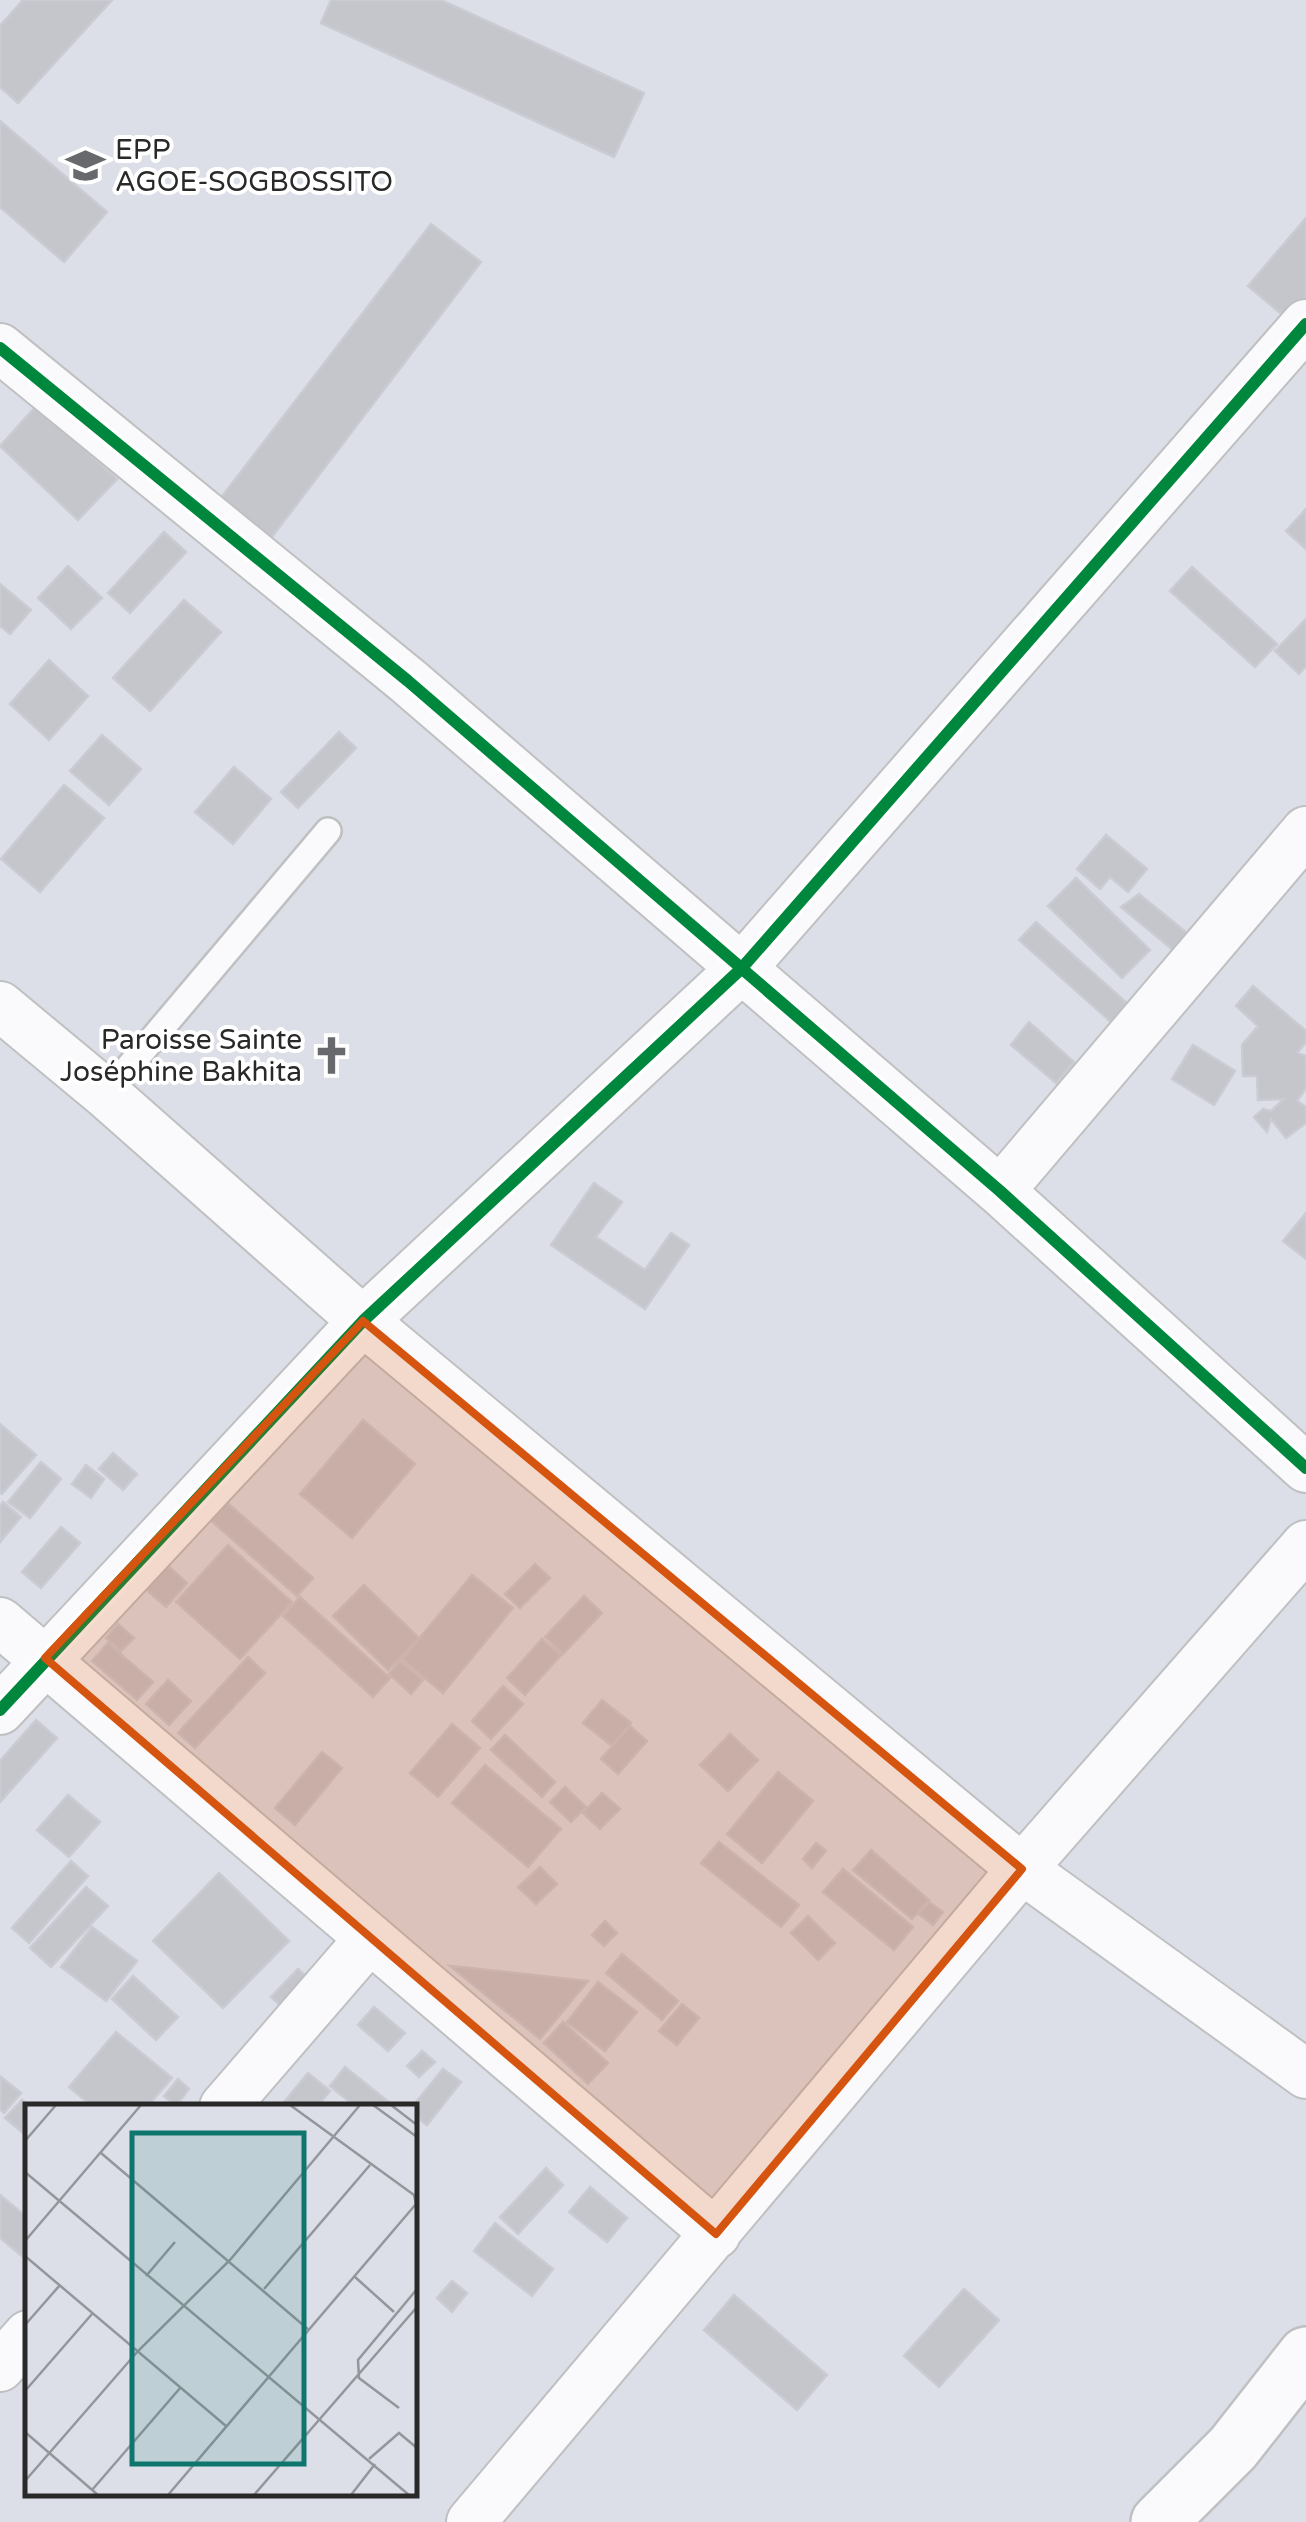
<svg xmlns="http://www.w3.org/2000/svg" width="1306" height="2522" viewBox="0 0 1306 2522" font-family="'Varela Round',sans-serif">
	<rect width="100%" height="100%" fill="#dddfe8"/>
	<path fill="#c5c5cc" stroke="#cacbd3" stroke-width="2.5" d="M23,0H112L18,103L0,87V26Z
		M331,0H441L644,93L614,157L321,23Z
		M0,121L107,212L64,262L0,207Z
		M1306,218V304L1291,322L1248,286Z
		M431,224L481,262L268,542L217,503Z
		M37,405L117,479L78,520L0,446Z
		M1306,509V549L1286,531Z
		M164,532L186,552L130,613L108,593Z
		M68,566L102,598L71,629L38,598Z
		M1192,567L1277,644L1255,667L1170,591Z
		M0,584L31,610L10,634L0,626Z
		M184,600L221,632L150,711L113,678Z
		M1306,619V666L1299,674L1275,651Z
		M49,660L88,696L49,740L10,704Z
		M339,732L356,748L298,808L281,792Z
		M102,735L141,769L109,805L70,771Z
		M234,767L271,799L233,844L195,812Z
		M64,785L104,818L40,892L1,859Z
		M1106,835L1147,869L1128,892L1110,877L1100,889L1077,869Z
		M1076,878L1150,950L1122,978L1048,906Z
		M1139,894L1187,933L1173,950L1121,907Z
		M1036,922L1128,1004L1111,1022L1019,940Z
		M1253,986L1306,1031V1042L1297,1053L1306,1056V1088L1297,1101L1306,1107V1123L1286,1138L1271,1119L1267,1132L1254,1117L1263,1109L1271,1111L1284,1099L1258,1100L1257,1076H1243L1242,1045L1258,1026L1236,1006Z
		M1029,1022L1074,1062L1056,1083L1011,1045Z
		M1193,1045L1235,1071L1214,1105L1172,1079Z
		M594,1183L622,1202L596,1237L645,1270L671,1233L689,1245L645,1309L551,1245Z
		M1306,1213V1259L1283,1241Z
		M363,1420L415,1464L352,1538L300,1494Z
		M0,1424L36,1455L2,1494L0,1492Z
		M113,1453L137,1474L123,1490L99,1469Z
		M41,1462L61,1479L30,1518L8,1502Z
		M86,1465L104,1479L91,1498L72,1484Z
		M223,1499L313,1578L297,1596L207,1517Z
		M3,1502L21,1517L0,1542V1506Z
		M61,1527L80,1543L41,1588L22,1572Z
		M228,1545L292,1602L240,1659L176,1602Z
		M164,1562L187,1583L166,1607L142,1586Z
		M535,1564L550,1578L520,1608L505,1594Z
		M472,1575L513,1608L443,1693L402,1659Z
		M364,1585L419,1638L388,1670L333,1616Z
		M584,1596L602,1613L563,1654L545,1637Z
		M300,1597L390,1678L373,1697L283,1616Z
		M118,1624L134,1638L121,1651L106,1638Z
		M542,1639L561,1655L525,1695L507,1678Z
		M108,1643L153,1682L137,1700L92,1661Z
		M248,1657L265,1673L195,1748L178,1733Z
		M400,1661L423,1680L411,1694L389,1674Z
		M168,1680L191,1701L169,1725L146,1704Z
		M503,1686L523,1704L491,1739L472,1721Z
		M602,1700L631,1723L612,1746L583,1723Z
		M36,1720L57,1738L0,1802V1761Z
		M452,1724L480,1748L438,1797L410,1773Z
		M630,1726L647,1741L618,1774L601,1759Z
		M730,1734L758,1760L728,1791L700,1765Z
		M505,1735L555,1782L542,1797L491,1750Z
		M322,1752L342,1768L295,1825L275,1808Z
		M485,1765L561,1829L528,1867L452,1803Z
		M778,1772L813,1801L762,1863L727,1834Z
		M565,1787L586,1807L571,1822L550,1802Z
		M602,1793L620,1809L600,1829L583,1813Z
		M68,1795L100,1822L69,1857L37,1830Z
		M719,1842L799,1905L781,1927L701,1863Z
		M816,1843L826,1851L812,1868L803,1859Z
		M871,1850L929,1900L912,1919L853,1870Z
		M71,1861L88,1876L29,1943L12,1928Z
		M540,1867L557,1884L536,1904L518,1887Z
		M843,1869L913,1927L894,1950L823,1892Z
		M219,1873L289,1941L223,2008L153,1941Z
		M86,1887L108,1906L51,1967L30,1948Z
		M929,1902L943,1912L933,1925L919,1914Z
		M808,1916L835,1943L818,1960L791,1933Z
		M605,1921L617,1933L604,1946L592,1935Z
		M92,1927L137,1961L106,2001L61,1967Z
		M622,1954L678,2001L662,2020L606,1973Z
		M450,1966L516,1973L588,1981L540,2039Z
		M298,1969L308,1978L281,2006L271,1997Z
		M133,1976L178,2017L156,2040L112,1999Z
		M598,1982L637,2012L605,2051L567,2022Z
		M682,2004L699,2018L677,2045L659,2031Z
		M374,2007L405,2033L388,2051L358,2025Z
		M563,2022L608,2063L588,2084L544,2043Z
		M116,2032L172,2078L147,2107H93L69,2087Z
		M422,2051L435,2062L419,2077L407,2066Z
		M345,2067L395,2107H356L330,2086Z
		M443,2069L461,2082L427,2125L415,2116L412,2107Z
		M308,2073L330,2091L317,2107H280Z
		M1,2077L21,2093L4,2113L0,2109Z
		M178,2079L189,2089L176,2106L164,2096Z
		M22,2100L31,2107H28V2128L23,2133L5,2118Z
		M546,2168L563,2185L518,2234L500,2217Z
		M590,2187L627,2218L607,2242L569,2212Z
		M0,2195L28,2218V2261L0,2238Z
		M495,2223L553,2269L532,2296L474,2251Z
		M452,2281L467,2293L452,2312L437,2298Z
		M964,2289L999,2320L939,2387L904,2356Z
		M734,2295L827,2375L797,2410L704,2330Z"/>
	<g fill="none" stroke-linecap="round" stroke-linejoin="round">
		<defs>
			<path id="service" d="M106,1094L328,831"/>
			<path id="minor" d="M0,348L408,681L1000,1191L1306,1468
				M0,1006L106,1094L363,1321L1022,1869L1306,2074
				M1000,1191L1306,831
				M0,1622L716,2234
				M0,1710L363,1321L741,969L1306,324
				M224,2107L370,1938
				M0,2367L28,2335
				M471,2522L1022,1869L1306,1545"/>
			<path id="tertiary" d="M1159,2522L1233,2448L1306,2355"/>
		</defs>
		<use href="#service" stroke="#bfc0c1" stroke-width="30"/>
		<use href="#minor" stroke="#bfc0c1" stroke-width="52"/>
		<use href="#tertiary" stroke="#bfc0c1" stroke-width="60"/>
		<use href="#service" stroke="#fafafc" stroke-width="25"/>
		<use href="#minor" stroke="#fafafc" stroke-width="48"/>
		<use href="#tertiary" stroke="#fafafc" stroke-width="55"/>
		<defs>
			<path id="cycleway" d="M0,348L408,681L1000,1191L1306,1468
				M0,1710L363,1321L741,969L1306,324"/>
		</defs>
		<use href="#cycleway" stroke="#fff" stroke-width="19"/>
		<use href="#cycleway" stroke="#00873e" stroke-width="12"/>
	</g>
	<path fill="#d5540f" fill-opacity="0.2" stroke="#d5540f" stroke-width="8" stroke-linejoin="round" d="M363,1321L1022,1869L716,2234L45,1658Z"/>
	<defs>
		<symbol id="school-bare" viewBox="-9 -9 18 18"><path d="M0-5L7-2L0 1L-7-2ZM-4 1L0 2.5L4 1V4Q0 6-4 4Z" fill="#68696c" stroke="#fff" stroke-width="2.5" paint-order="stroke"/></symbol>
		<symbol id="church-bare" viewBox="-9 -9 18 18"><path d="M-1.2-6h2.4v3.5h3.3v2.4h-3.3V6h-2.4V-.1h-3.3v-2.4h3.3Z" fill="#68696c" stroke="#fff" stroke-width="2.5" paint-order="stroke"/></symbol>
	</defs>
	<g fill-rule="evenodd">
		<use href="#school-bare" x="58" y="138" width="55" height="55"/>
		<use href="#church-bare" x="304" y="1028" width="55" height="55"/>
	</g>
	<g text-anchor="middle" stroke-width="8" stroke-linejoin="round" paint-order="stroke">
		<g font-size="28" fill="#292929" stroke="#fff" text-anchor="start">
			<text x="115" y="159">EPP<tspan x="115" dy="32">AGOE-SOGBOSSITO</tspan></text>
			<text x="302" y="1049" text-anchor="end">Paroisse Sainte<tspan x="302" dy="32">Joséphine Bakhita</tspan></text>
		</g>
	</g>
	<g transform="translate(25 2104)">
		<rect width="392" height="392" fill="#dddfe8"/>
		<path fill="none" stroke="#95969c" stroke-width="2.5" d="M348,1L392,33M366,1L392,21M0,37L31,1M76,49L284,226M0,68L384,391M0,137L116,1M0,152L201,322M121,172L150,138M330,173L369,208M239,185L345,61M0,221L35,181M0,287L67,210M374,304L334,274L333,256L392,185M0,328L73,391M344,355L374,329L392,344M0,377L113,247L205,156L335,1M67,386L156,283M143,391L391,100L389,91L265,1M229,391L392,203M326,391L350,360"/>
		<path fill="#0f766e" fill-opacity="0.15" stroke="#0f766e" stroke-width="5" d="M107,29H279V360H107Z"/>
		<rect width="392" height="392" fill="none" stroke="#292929" stroke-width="5"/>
	</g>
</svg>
